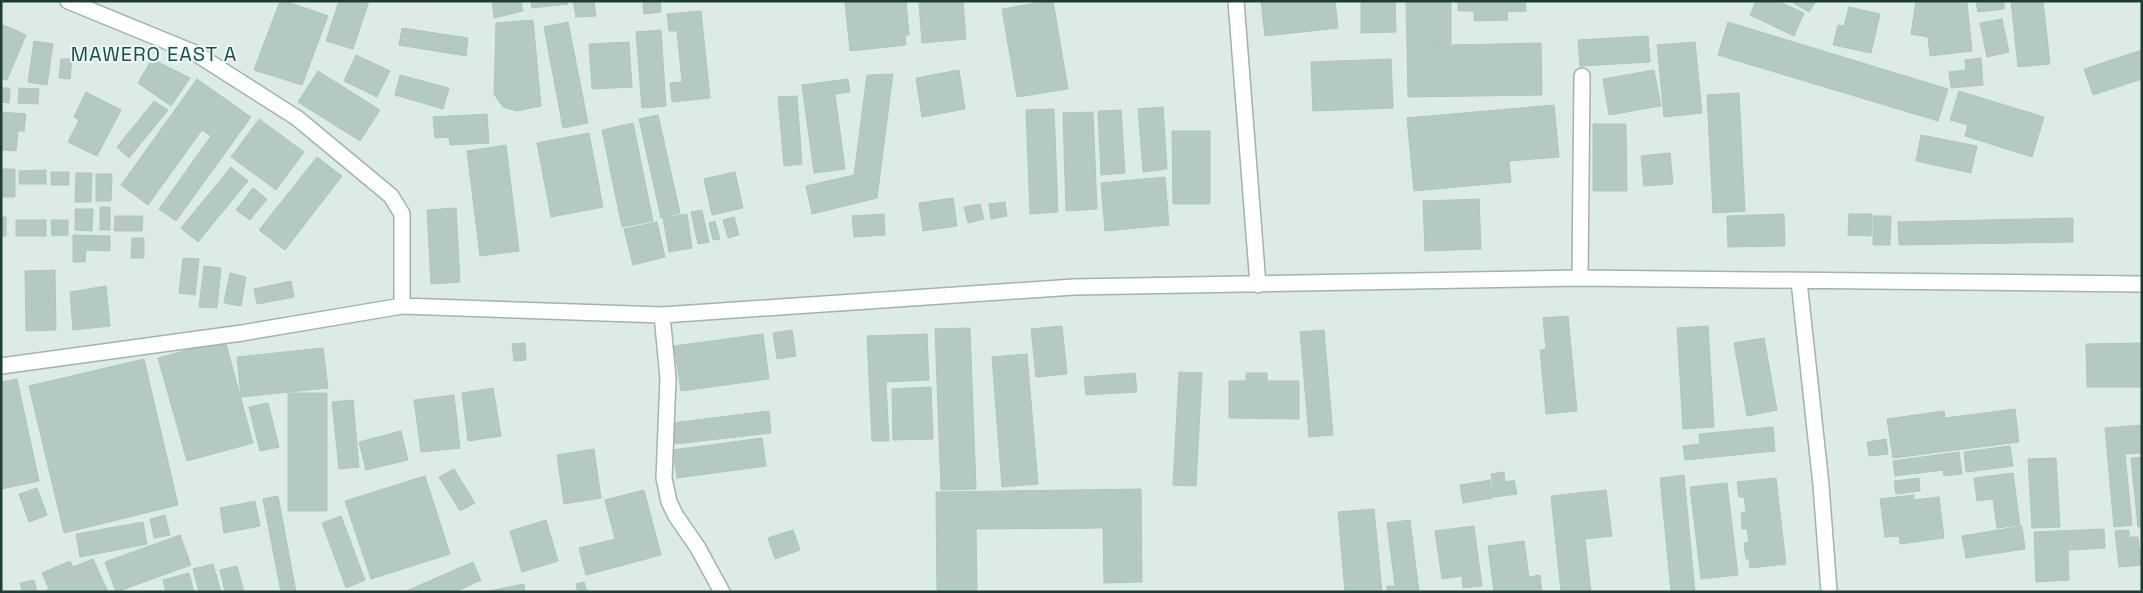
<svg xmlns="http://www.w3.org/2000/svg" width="2143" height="593" viewBox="0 0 2143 593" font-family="'Space Grotesk',sans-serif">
	<rect width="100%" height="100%" fill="#ddebe6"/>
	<path fill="#b5c9c3" stroke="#afc5be" d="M280,1H285L328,16L302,85L254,70Z
		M339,1H369L353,49L326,41Z
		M492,1H521L523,11L494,18Z
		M531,1H568V4L532,8Z
		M573,1H594L596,16L576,17Z
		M643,1H660L661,12L644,14Z
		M845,1H906L909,35H905L906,45L850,51Z
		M937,1H963L966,39L922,43L919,3Z
		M1047,1H1053L1068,89L1017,97L1002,9Z
		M1261,1H1335L1338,28L1265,36Z
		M1361,1H1395L1396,32L1361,33Z
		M1406,1H1451V44L1407,46Z
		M1458,1H1525L1526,11L1507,12L1508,20L1474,21V11H1458Z
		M1756,1H1778L1804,13L1794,36L1750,15Z
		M1790,1H1816L1809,12Z
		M1916,1L1967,3L1972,51L1930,56L1928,37L1911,34Z
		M1976,1H2004V9L1978,12Z
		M2011,1H2043L2050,64L2018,67Z
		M1849,7L1880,14L1871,53L1833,45L1838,25L1844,26Z
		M701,11L710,98L672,102L670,83L682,82L677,31H669L667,14Z
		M2002,19L2009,52L1987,57L1980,23Z
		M533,20L541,106L517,111L503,107L494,94L496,23Z
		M568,22L588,123L563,128L544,27Z
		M1728,22L1948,89L1938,121L1718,55Z
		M1,24L26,35L7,80L1,78Z
		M402,28L468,38L466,56L399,45Z
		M661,30L666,106L642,108L636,32Z
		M1648,36L1650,62L1580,66L1578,40Z
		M34,41L53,44L47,85L28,82Z
		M629,42L632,87L592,89L589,44Z
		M1695,42L1702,113L1664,117L1657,45Z
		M1541,43L1542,95L1408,97L1407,46Z
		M2142,50V79L2093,95L2084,69Z
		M356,55L390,71L377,97L344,81Z
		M1981,58L1983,85L1951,88L1949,72L1966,70L1965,60Z
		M61,59H72L70,79L59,78Z
		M152,59L190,78L171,106L138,83Z
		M1391,59L1393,108L1313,111L1311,62Z
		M959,70L965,109L922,117L916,78Z
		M1654,70L1661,106L1609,115L1603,79Z
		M318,71L380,110L360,141L298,102Z
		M893,74L877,198L812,214L806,186L854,175L867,75Z
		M400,75L449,88L443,109L395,95Z
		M197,79L251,117L176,221L159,209L211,136L202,130L148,205L121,185Z
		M848,79L850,92L835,94L845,169L814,173L802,85Z
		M1,88H10L9,103L1,102Z
		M19,88L39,89L38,104L18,103Z
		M1959,91L2044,117L2032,157L1965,136L1968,125L1950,120Z
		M86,92L121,110L97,156L68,142L79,120L74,117Z
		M1739,93L1745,211L1713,213L1707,95Z
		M797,96L802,164L784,166L778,97Z
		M154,101L168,110L129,158L117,147Z
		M1554,105L1559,157L1509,161L1511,182L1414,191L1407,118Z
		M1163,107L1167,169L1143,172L1138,109Z
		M1054,109L1058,212L1030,214L1026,110Z
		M1121,110L1125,173L1101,175L1098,111Z
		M1,112L26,114L24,131H18L16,151L1,150Z
		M1093,112L1097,209L1066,211L1063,113Z
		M487,114L489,143L450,145L449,137L435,138L433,117Z
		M658,115L680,213L661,218L639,119Z
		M259,119L304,152L276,190L231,157Z
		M633,123L653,221L622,227L602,130Z
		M1593,124H1626L1627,191H1593Z
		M1172,131H1210V204H1173Z
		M589,133L603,207L551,217L537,143Z
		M1921,135L1977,146L1971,173L1916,161Z
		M506,145L519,251L480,256L467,151Z
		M1670,153L1673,184L1644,186L1641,156Z
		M317,157L342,176L285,250L259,230Z
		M231,167L248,181L198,242L181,228Z
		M1,169H15V197H1Z
		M46,170V184H19V171Z
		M51,172H69V185H51Z
		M735,172L743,208L712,215L704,179Z
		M76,173H92L91,202H75Z
		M96,174H112L111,201H96Z
		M1165,177L1169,225L1105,231L1101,183Z
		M253,188L267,199L250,220L236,210Z
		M953,198L957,226L923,231L919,203Z
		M1479,199L1481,249L1425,251L1423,201Z
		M1005,202L1007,216L991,219L989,204Z
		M980,204L984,219L968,223L964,207Z
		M100,207H110V230H100Z
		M456,208L460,282L431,284L427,210Z
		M75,209H93L92,231L75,230Z
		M702,210L709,242L698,244L691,212Z
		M687,214L692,248L669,252L663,218Z
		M884,214L885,235L854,237L852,216Z
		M1784,214L1785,246L1728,247L1727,216Z
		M1849,214H1872L1871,236L1848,235Z
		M115,216H143L142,231H114Z
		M1873,216H1891L1890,245H1873Z
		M1,217H6V236H1Z
		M734,217L739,235L728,238L723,220Z
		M2073,218V242L1899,245L1898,222Z
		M16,220H46V236H16Z
		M51,220H68V235L52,236Z
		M715,221L720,239L713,240L709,223Z
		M657,222L665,257L633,265L624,229Z
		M73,235L110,236V251L86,250L85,262H73Z
		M132,238H144V258H131Z
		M183,258L199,259L195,295L179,293Z
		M204,266L221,268L217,308L199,307Z
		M55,270L56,330L26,331L25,271Z
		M230,273L246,277L241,306L224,303Z
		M291,281L294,297L257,304L254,289Z
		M106,286L110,326L73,330L70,292Z
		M1568,316L1577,411L1546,414L1540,350L1546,349L1543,318Z
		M1062,326L1067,374L1036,377L1031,329Z
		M1708,326L1714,427L1683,429L1677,328Z
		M970,328L976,489L941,490L935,329Z
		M792,330L796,356L777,359L773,333Z
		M1324,330L1333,435L1309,437L1300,332Z
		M763,334L769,379L681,391L674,346Z
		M927,334L929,380L886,382L889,441H872L867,336Z
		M1764,338L1777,410L1747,416L1734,343Z
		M225,340L253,443L187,461L158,358Z
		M525,343L526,360L514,361L512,344Z
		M2142,343V387H2087L2086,344Z
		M323,348L328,388L241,397L237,357Z
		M1027,354L1038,484L1002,487L992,357Z
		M144,359L178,505L64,533L29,386Z
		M1179,372L1202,373L1196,486L1173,485Z
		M1135,373L1137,392L1086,395L1084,377Z
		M1246,373H1267V381H1299V419L1229,418V381H1246Z
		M17,379L39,481L1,489V382Z
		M931,387L933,439L893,440L892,389Z
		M493,388L501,436L468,441L462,393Z
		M288,393H327V511H288Z
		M454,395L460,448L421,452L414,400Z
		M353,400L359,467L339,469L332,402Z
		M268,403L279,447L260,451L249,407Z
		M2015,409L2019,442L1893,458L1887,419L1944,411L1945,418Z
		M769,411L771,433L675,444L672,423Z
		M2142,425V453L2125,454L2132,525L2114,527L2105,428Z
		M1773,427L1775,451L1685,460L1683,446L1700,444L1699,434Z
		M401,431L408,460L366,470L359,442Z
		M762,438L766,466L677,478L673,450Z
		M1886,439L1888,454L1869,456L1867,442Z
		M2010,446L2013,466L1966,472L1964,452Z
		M594,449L601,498L564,504L557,455Z
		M1959,452L1962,474L1944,476L1943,470L1895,476L1893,461Z
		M2142,457V526L2138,527L2131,458Z
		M2056,458L2060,527L2032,528L2028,459Z
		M454,469L475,503L460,511L439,477Z
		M1504,472L1505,482L1514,480L1517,494L1494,497L1491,474Z
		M2013,473L2020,525L1997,528L1993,499L1977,501L1974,478Z
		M1684,475L1695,592H1671L1660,478Z
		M425,476L450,554L371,579L345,501Z
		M1776,478L1786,564L1750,568L1749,559H1746L1744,543L1749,542L1747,529H1742L1741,513L1746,512L1744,497H1739L1737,482Z
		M1919,478L1920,491L1896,494L1894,481Z
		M1490,480L1493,498L1463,503L1460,485Z
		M1727,483L1738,575L1701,579L1690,487Z
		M37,488L47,515L29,522L19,494Z
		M1141,489L1142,582L1104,583L1103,528L976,529L977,592H937L936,492Z
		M644,490L661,555L586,575L579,548L615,539L605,500Z
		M1606,490L1612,536L1585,539L1591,592H1561L1551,496Z
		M1914,495V500L1939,497L1944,538L1900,544L1899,536L1885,537L1880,499Z
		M278,496L296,592H281L263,499Z
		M255,501L260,526L224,533L220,508Z
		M1374,509L1382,592H1345L1338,512Z
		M165,515L170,535L154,538L150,519Z
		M341,516L365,580L346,588L322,523Z
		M546,520L558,561L522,572L510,531Z
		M1410,520L1419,592H1387V586H1395L1387,523Z
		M143,522L147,544L80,557L76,534Z
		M1474,526L1482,586L1463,588L1462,576L1442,579L1435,531Z
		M2022,526L2025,549L1966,558L1962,536Z
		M2104,529L2105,548L2068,550L2069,580L2036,582L2034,532Z
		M793,530L800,550L775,559L768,538Z
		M2129,530V537H2138L2141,565L2119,567L2115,531Z
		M180,535L191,565L116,592L105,562Z
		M1524,541L1529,577L1540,575L1542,592H1494L1488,546Z
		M93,559L108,592H43L49,589L42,573L70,561L73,567Z
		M473,562L481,580L455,592H404Z
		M213,564L221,592H199L193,569Z
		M237,566L244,592H225L220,570Z
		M189,573L194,592H166L163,580Z
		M34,580L37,592H22L20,583Z
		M584,582L587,592H578L576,584Z
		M524,584L525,592H484Z"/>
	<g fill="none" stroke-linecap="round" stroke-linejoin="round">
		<defs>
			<path id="street" d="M68,1L195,53L297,118L391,196L402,214V306
				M1236,1L1258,285
				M1580,278L1582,76
				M1799,281L1821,485L1829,592
				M662,315L668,378L664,478L669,502L676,516L698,548L722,592
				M1,366L242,333L402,306L662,315L1074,287L1580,278L2142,284"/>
		</defs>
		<use href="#street" stroke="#a0b3ae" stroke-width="18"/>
		<use href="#street" stroke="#fff" stroke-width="15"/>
	</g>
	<g text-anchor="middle" stroke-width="4" stroke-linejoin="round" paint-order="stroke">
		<g font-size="20" letter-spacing="1" fill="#175047" stroke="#eef8f4">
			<text x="154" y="61">MAWERO EAST A</text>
		</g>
	</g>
	<rect width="2143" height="593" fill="none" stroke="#1d3c37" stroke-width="5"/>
</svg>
